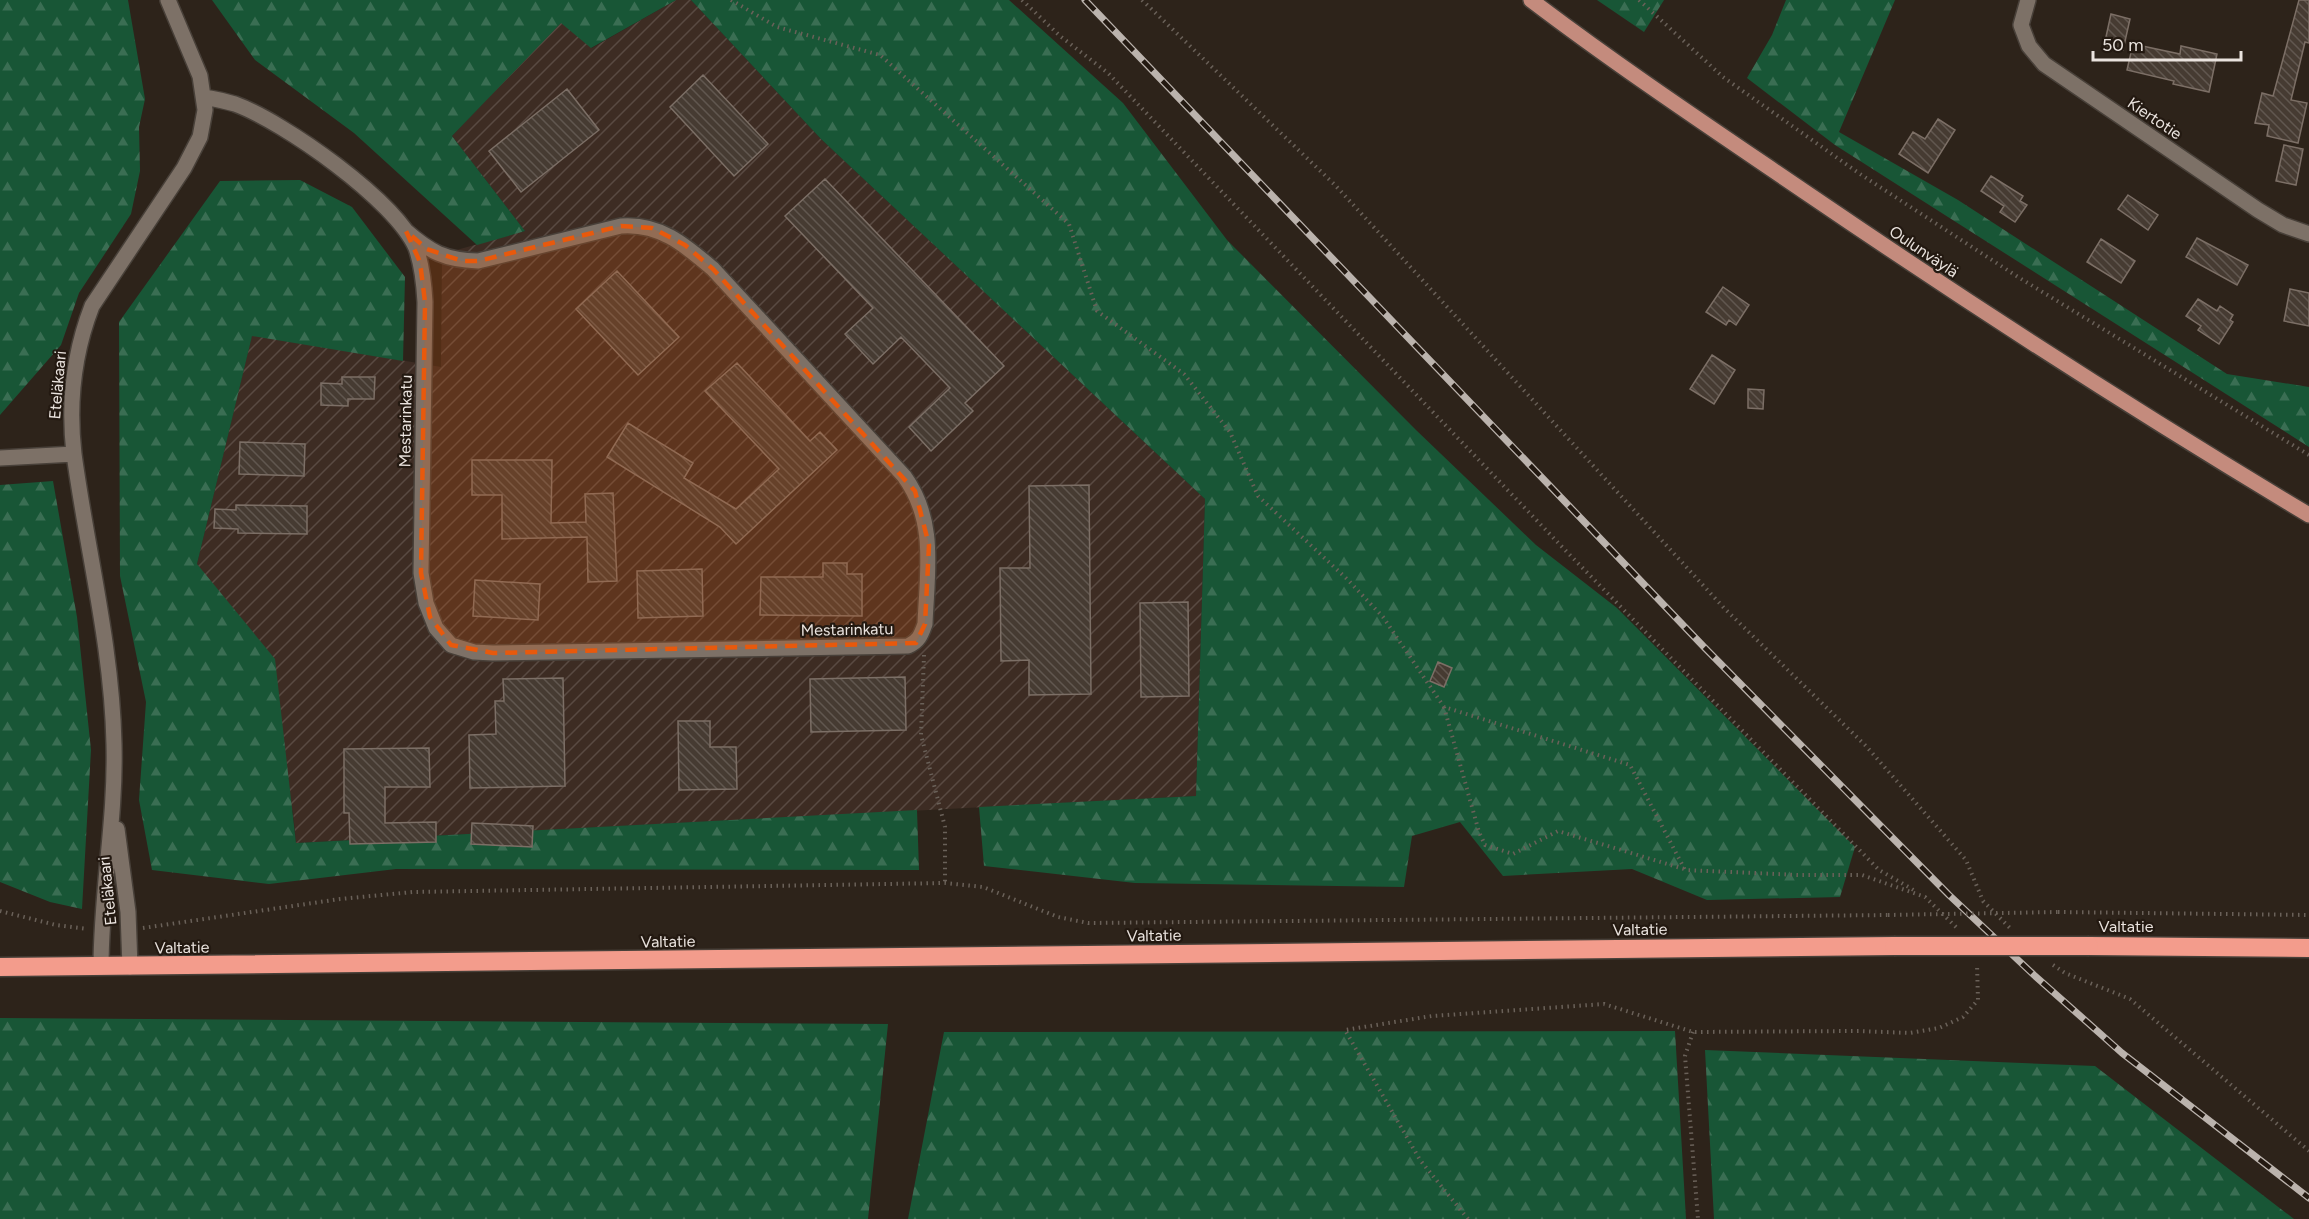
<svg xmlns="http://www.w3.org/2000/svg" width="2309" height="1219" viewBox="0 0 2309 1219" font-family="Figtree,sans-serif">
	<defs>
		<pattern id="industrial-furrows" width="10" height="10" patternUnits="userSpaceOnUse" patternTransform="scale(1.5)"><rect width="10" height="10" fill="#3d2c23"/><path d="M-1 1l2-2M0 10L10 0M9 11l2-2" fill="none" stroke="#594a42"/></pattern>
		<pattern id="forest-firs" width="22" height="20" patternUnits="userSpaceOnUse" patternTransform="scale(1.5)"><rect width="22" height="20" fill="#185636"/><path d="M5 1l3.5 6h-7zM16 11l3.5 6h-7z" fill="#3a6e53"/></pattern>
		<pattern id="building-back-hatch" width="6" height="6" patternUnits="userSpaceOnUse" patternTransform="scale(1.5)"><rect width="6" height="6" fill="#463b32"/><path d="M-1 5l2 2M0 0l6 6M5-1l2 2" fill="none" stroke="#61574f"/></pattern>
	</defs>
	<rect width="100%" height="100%" fill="#2d231a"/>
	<path fill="url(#industrial-furrows)" d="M676,0H691L821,139L1205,499L1196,796L296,843L293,812L197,564L252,335L441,367L442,254L525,231L452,136L561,22L592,48Z"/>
	<path fill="url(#forest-firs)" d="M0,0H128L145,99L139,127L140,171L131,214L79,293L61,345L0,415Z
		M212,0H676L591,48L561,23L452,136L525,231L477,245L354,133L255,60Z
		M691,0H1009L1123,103L1227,240L1416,430L1536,545L1617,608L1855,847L1840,897L1707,900L1632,869L1503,876L1460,822L1412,836L1404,887L1135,883L984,866L979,807L1196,796L1205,499L821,139Z
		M1597,0H1664L1644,32Z
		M1786,0H1895L1839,132L1958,200L2227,374L2309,387V447L1835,145L1747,78L1772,35Z
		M300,180L352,207L405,277L403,361L252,336L197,564L275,659L296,843L917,810L919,870L396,869L269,884L152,870L139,800L146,702L120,576L119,322L220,181Z
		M53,481L77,617L91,750L82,909L50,902L0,882V485Z
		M0,1018L888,1024L868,1219H0Z
		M1675,1031L1686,1219H908L944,1032Z
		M1705,1050L2095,1066L2294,1219H1714Z"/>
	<path fill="url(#building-back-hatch)" stroke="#7c6f66" stroke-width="1.5" d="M2299,0H2309V43L2305,42L2291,100L2307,103L2298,143L2267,136L2269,125L2255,123L2262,93L2273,96Z
		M2111,14L2130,19L2123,50L2104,46Z
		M2133,44L2180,54L2181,46L2217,54L2209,92L2173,84L2174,81L2127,70Z
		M703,75L768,144L734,176L670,107Z
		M567,89L599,130L521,192L489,151Z
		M1938,119L1955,130L1928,173L1899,154L1913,132L1925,139Z
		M2284,145L2303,149L2296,185L2276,181Z
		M1991,176L2023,196L2020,201L2027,205L2015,222L2000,212L2004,206L1981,191Z
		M825,179L1004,366L965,403L973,411L931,451L909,427L950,388L901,337L873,364L845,334L873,308L785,216Z
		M2128,195L2158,215L2148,230L2118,209Z
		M2197,238L2248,265L2237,285L2186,257Z
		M2101,239L2135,261L2121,283L2087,262Z
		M617,271L679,337L638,375L576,309Z
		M1723,287L1749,305L1736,325L1729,320L1726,325L1706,312Z
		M2290,289L2309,293V326L2284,321Z
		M2198,299L2217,311L2220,306L2233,315L2230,320L2233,322L2219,344L2198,330L2201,326L2186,316Z
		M1712,355L1735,370L1714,404L1690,389Z
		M737,363L810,441L820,432L837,450L736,544L720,527L607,457L628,423L693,463L684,478L736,509L779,469L705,391Z
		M342,377H375L374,399H348V406L321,405V383L342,384Z
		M1748,389L1764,390L1763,409L1748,408Z
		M240,442L305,444L304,476L239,474Z
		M472,460H552L551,523L586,522L585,494L613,493L617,581L588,582L587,537L502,539V495H472Z
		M1089,485L1091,694L1029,695V660L1001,661L1000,568H1030L1029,486Z
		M236,505L307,506V534L238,533V529L214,528L215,509L236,510Z
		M823,563H847V574H862V616L760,615L761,577H823Z
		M702,569L703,616L638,618L637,571Z
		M475,580L540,584L538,620L473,616Z
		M1188,602L1189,696L1141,697L1140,603Z
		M1438,662L1452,668L1444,687L1430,681Z
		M905,677L906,730L811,732L810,679Z
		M563,678L565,786L470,788L469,735L496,734L495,701H504L503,679Z
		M678,721H710V747H736L737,789L679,790Z
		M429,748L430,787H385V823L436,822V842L350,844L349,813H344V749Z
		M472,823L533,826L532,847L471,844Z"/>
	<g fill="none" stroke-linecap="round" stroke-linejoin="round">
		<defs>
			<path id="minor" d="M2028,0L2021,25L2029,46L2044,64L2258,210L2283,225L2309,234
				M204,97C215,99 225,101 235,104C284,122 395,200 416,248C422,265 424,284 425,302L421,573L426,603L436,628L451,645L474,652L493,653L908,646C919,641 921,635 925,624C927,572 937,521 904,476L713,269C685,245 660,223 621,226L478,261C445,260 430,252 406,231
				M0,458L74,454
				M117,829L128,912L130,967
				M101,967C101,892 116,819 114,744C112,646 87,550 74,454C68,402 73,355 92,306L184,168L200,137L205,110L200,76L168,0"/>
			<path id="major" d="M1531,0C1622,69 1717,132 1811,196C1974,307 2140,414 2309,515"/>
			<path id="highway" d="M2089,946L2309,948
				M0,967L1894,946"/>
		</defs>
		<use href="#minor" stroke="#484039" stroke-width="18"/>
		<use href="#major" stroke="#484039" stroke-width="18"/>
		<use href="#highway" stroke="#484039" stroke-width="21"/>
		<path stroke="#6a6159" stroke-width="4" stroke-dasharray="1.5 4.5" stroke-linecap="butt" d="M731,0L777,27L880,55L1069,224L1097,311L1184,374L1230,432L1258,496L1347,579L1383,617L1444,707L1630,765L1685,870L1799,875H1862L1925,897L1957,928
			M1022,0L1060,36L1108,73L1566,551L1879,870L1917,892
			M1142,0L1335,185L1724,608L1866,746L1966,860L1983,901L2011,929
			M1639,0L1723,77L1860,174L2018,277L2309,455
			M924,655L921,735L945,827V883
			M1444,707L1479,832L1485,845L1513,854L1558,831L1684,869
			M0,911L56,925L88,929
			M2058,912L2309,915
			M143,928L340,899L413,892L945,883L983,887L1058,917L1088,923L1888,915
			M2053,965L2065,973L2130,999L2309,1151
			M1693,1032L1685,1056L1698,1219
			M1468,1219L1420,1160L1345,1030L1432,1016L1604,1004L1693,1032L1859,1031L1910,1033L1939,1028L1963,1017L1978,1000L1977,964"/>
		<use href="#minor" stroke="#7d7167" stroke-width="15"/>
		<use href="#major" stroke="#c48b7d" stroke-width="15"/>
		<use href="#highway" stroke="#f39c8c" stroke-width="18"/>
		<defs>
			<path id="rail" d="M1085,0L1704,647L1949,895L2034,975L2122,1053L2309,1198"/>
		</defs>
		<use href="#rail" stroke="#bbb3ad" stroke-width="7"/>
		<use href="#rail" stroke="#231911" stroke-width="4.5" stroke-dasharray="14" stroke-linecap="butt"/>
		<defs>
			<path id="highway-bridge" d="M1894,946H2089"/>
		</defs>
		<use href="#highway-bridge" stroke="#484039" stroke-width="21" stroke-linecap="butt"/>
		<path stroke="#6a6159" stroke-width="4" stroke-dasharray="1.5 4.5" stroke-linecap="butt" d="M1888,915L2058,912"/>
		<use href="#highway-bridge" stroke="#f39c8c" stroke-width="18"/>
	</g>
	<path fill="#e8590c" fill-opacity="0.2" stroke="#e8590c" stroke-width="4.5" stroke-dasharray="12 8" stroke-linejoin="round" d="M621,226L652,228L685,245L713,269L915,491L929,545L925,624L916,643L493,653L451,645L430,617L421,573L425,302L420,262L406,231L427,249L462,261H478Z"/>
	<g text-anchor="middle" stroke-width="4.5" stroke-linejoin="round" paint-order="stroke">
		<g font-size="16" fill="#eae3de" stroke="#231911">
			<text transform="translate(2155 118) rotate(34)" y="6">Kiertotie</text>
			<text transform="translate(1924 251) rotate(34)" y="6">Oulunväylä</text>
			<text transform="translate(57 385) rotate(-85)" y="6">Eteläkaari</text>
			<text transform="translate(405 421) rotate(-89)" y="6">Mestarinkatu</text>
			<text transform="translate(847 629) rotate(-1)" y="6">Mestarinkatu</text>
			<text transform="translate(107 891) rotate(-96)" y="6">Eteläkaari</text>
			<text x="2126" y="932">Valtatie</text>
			<text transform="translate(1640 929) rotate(-1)" y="6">Valtatie</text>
			<text transform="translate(1154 935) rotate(-1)" y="6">Valtatie</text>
			<text transform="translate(668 941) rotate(-1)" y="6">Valtatie</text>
			<text transform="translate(182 947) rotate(-1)" y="6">Valtatie</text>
		</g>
	</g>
	<path d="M2093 51v9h148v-9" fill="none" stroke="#eae3de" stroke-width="3"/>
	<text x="2102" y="51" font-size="18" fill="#eae3de" stroke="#231911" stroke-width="4.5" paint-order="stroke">50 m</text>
</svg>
